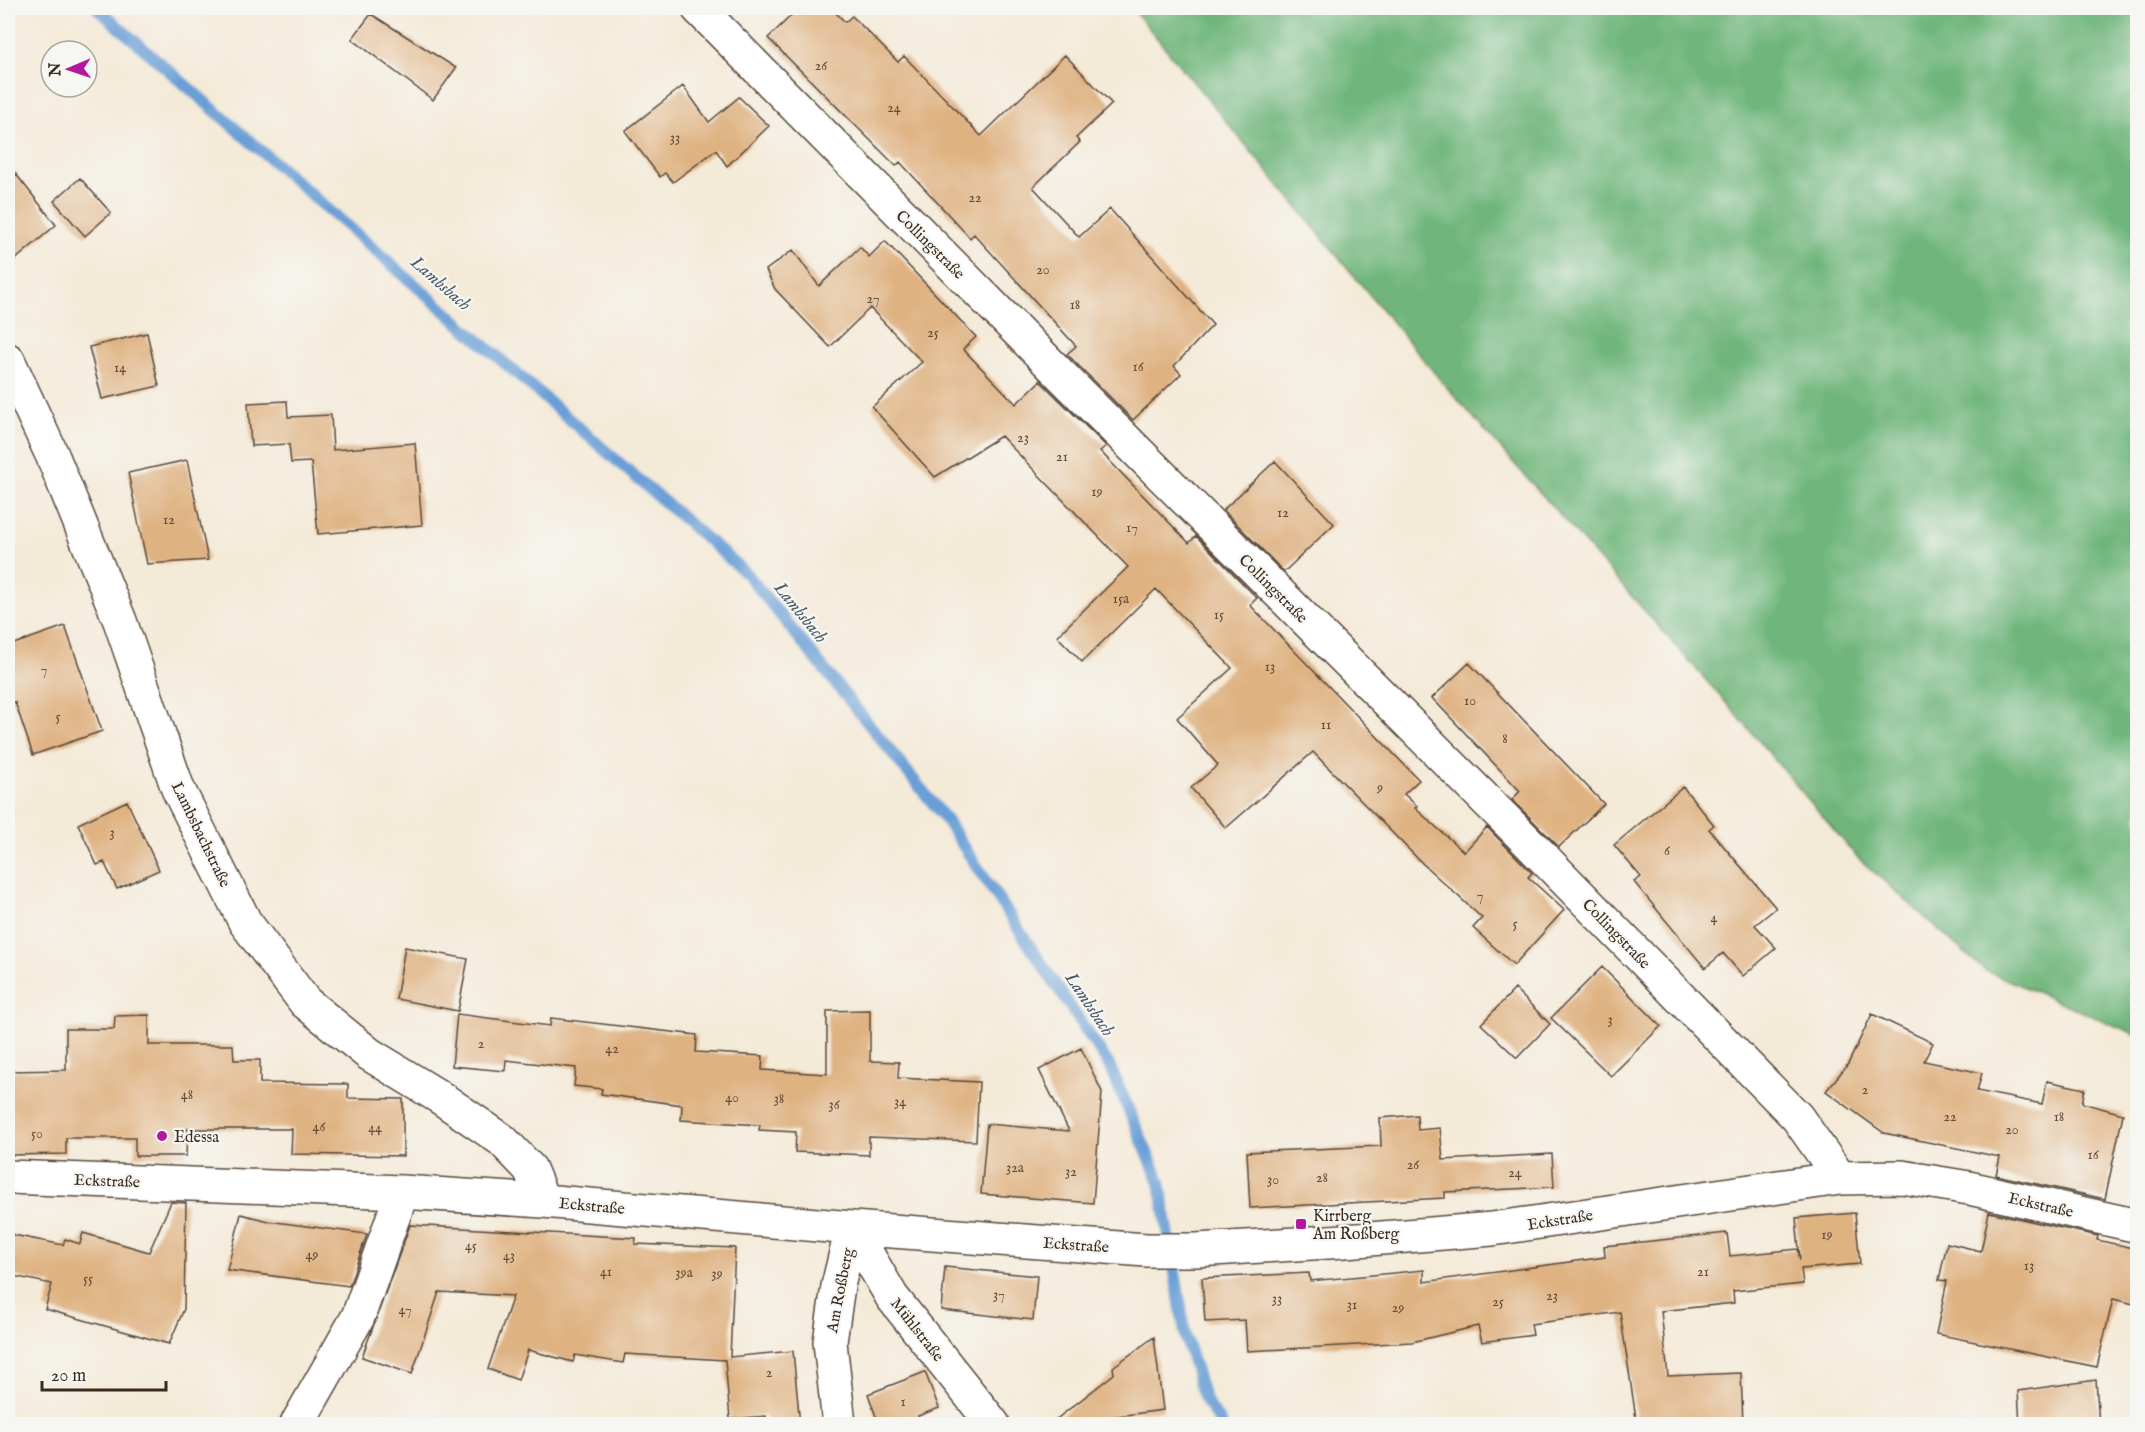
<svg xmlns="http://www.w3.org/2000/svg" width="2145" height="1432" viewBox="0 0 2145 1432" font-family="'IM FELL English',serif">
	<rect width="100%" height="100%" fill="#f6f6f2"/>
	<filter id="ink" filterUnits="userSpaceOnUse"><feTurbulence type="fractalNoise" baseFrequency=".0167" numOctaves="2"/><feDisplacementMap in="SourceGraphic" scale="12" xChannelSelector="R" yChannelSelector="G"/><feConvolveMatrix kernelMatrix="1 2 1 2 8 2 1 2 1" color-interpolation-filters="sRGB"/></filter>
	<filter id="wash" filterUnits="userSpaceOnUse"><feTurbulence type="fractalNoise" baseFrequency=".008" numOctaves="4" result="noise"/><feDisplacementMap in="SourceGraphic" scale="24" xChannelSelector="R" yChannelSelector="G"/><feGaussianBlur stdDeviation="1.35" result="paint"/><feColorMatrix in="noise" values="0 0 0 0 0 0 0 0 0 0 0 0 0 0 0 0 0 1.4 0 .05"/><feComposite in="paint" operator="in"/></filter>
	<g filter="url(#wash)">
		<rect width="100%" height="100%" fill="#f4ead8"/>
		<path fill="#70b67b" stroke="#56704c" stroke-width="1.5" d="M1132,8H2137V1035L1984,970L1857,857L1735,713L1442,382Z"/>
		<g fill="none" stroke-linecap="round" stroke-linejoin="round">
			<path stroke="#699fd6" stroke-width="12" d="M97,8L747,574L944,817L1109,1065L1160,1182L1186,1339L1204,1398L1221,1424"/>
		</g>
		<g id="blocks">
			<path fill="#dfb282" d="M799,8H831L845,22L852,16L898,62L904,56L981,136L1065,55L1112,104L1076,138L1080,142L1033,187L1079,237L1110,209L1213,325L1174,366L1181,374L1133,420L1067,354L1076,346L974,234L970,238L900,162L896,166L768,38Z
				M371,14L456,68L433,100L352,39Z
				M683,86L709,122L739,97L769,126L727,166L716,150L673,182L665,173L660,177L625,131Z
				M8,164L56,225L8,266Z
				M80,178L111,213L85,236L54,201Z
				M885,241L976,337L963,349L1016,404L1040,381L1106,446L1100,451L1189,543L1196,536L1257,598L1250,605L1419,780L1404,794L1417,806L1415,808L1464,852L1487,827L1532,873L1528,877L1564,910L1514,965L1473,928L1482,918L1423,864L1313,752L1226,828L1191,788L1218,765L1177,718L1232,668L1156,589L1082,662L1057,636L1128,567L1001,436L935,477L872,407L922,362L870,308L830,347L775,289L766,270L793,250L819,286L860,247L869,257Z
				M147,333L159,386L102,399L89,347Z
				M287,401L288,417L331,415L333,450L415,443L422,525L318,534L311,462L291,463L289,444L251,446L248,403Z
				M187,460L208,560L147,564L128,473Z
				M1275,461L1334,524L1284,572L1223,510Z
				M65,626L102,731L33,755L15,702H8V646Z
				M1469,663L1604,804L1559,847L1512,800L1520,791L1432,698Z
				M1683,787L1714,825L1709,829L1776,908L1755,925L1776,948L1743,976L1723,953L1705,968L1634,882L1641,877L1614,845Z
				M127,801L159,870L117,889L104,862L97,865L78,824Z
				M405,947L468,959L458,1011L396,999Z
				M1602,967L1661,1026L1611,1076L1551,1018Z
				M1515,989L1550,1024L1517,1058L1481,1024Z
				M870,1010V1061L899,1062L898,1078L979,1082L976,1141L869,1137V1155L795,1152L796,1132L759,1130L760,1125L681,1120L682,1105L601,1094L602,1089L574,1086L576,1068L506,1060L505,1071L452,1066L457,1014L550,1026L551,1018L697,1035L696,1052L763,1056L762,1070L827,1074V1011Z
				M1872,1014L1933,1043L1924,1061L1982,1073L1977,1091L2042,1104L2047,1081L2085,1089L2082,1103L2123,1114L2105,1199L1996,1175L2000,1157L1884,1133L1826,1091L1848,1064Z
				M149,1015V1045H233L234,1060H260V1083L348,1084V1098L403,1099V1156L291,1154L292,1129H187L186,1156H135V1138H66V1154L9,1155L8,1071L66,1070V1029H114L115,1016Z
				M1081,1048L1102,1092L1093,1203L981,1194L987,1124L1069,1131L1039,1070Z
				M1417,1115L1418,1130L1440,1128L1443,1160L1552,1154L1554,1187L1445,1192V1198L1250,1208L1247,1152L1381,1146L1380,1118Z
				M171,1202L186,1203L184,1309L169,1344L45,1309L52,1284L8,1275V1234L63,1245L65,1239L80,1244L83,1233L149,1252Z
				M1989,1212L2098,1236L2097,1240L2138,1249V1305L2113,1299L2097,1367L1936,1334L1947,1281L1939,1280L1947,1243L1981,1251Z
				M1855,1213L1860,1264L1801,1269L1803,1284L1733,1291L1734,1303L1661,1311L1668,1376L1741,1373L1743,1425H1637L1620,1312L1531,1324L1533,1335L1482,1342L1478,1326L1412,1342L1247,1351L1245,1320L1205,1322L1202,1278L1309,1273L1310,1281L1424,1270V1282L1605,1257L1604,1246L1727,1233L1730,1256L1798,1249L1800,1260L1796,1218Z
				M241,1214L268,1221L367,1234L349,1286L227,1270Z
				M410,1225L636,1238L635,1244L735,1248L730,1357L793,1351L800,1425H766V1416L730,1419L725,1360L625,1354L623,1363L575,1355L573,1362L528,1350L518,1380L488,1369L513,1296L439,1292L412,1374L362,1357Z
				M945,1267L1037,1276L1033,1320L941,1310Z
				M1154,1337L1163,1410L1049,1425L1114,1374L1113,1367Z
				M925,1372L939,1408L918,1416L921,1425H879L868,1394Z
				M2096,1380L2099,1425H2020L2018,1391Z"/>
		</g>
	</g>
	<g filter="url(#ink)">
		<use href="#blocks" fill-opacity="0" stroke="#57473a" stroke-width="1.5"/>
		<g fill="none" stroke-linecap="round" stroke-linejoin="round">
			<defs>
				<path id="minor" d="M698,8L1058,372L1530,844L1797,1117L1840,1178
					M8,360L53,457L120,621L178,789L245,922L305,1002L369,1054L441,1098L502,1140L530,1169L543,1201
					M8,1177L402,1192L543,1201L852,1228L1146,1250H1196L1345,1241L1492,1229L1840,1178L1902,1177L1969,1188L2138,1226
					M852,1228L892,1297L993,1424
					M297,1424L358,1317L402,1192
					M839,1424L830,1342L838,1286L852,1228"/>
			</defs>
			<use href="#minor" stroke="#57473a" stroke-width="36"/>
			<use href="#minor" stroke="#fff" stroke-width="33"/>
		</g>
	</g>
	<g fill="#b5179e" stroke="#f6f6f2" stroke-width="2">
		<circle cx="162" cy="1136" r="6"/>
		<rect x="1295" y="1218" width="12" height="12" rx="3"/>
	</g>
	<g text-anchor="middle" stroke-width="4.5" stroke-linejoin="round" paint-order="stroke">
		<g font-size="14" fill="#644c37">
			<text x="821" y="70">26</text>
			<text x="894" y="112">24</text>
			<text x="675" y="142">33</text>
			<text x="975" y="202">22</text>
			<text x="1043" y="274">20</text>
			<text x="873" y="303">27</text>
			<text x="1075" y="309">18</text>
			<text x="933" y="337">25</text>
			<text x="1138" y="371">16</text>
			<text x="120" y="372">14</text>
			<text x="1023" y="442">23</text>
			<text x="1062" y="461">21</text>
			<text x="1097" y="496">19</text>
			<text x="1283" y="517">12</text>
			<text x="169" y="524">12</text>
			<text x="1132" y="532">17</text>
			<text x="1121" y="603">15a</text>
			<text x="1219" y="619">15</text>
			<text x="1270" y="671">13</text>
			<text x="44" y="674">7</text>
			<text x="1470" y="705">10</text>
			<text x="58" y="721">5</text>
			<text x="1326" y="729">11</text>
			<text x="1505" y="743">8</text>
			<text x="1380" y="792">9</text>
			<text x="112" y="837">3</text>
			<text x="1667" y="855">6</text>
			<text x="1480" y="900">7</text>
			<text x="1714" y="922">4</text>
			<text x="1515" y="928">5</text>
			<text x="1610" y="1024">3</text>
			<text x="481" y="1048">2</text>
			<text x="612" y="1053">42</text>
			<text x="1865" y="1094">2</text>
			<text x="187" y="1099">48</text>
			<text x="732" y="1102">40</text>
			<text x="779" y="1103">38</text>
			<text x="900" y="1106">34</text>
			<text x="834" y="1109">36</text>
			<text x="1950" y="1121">22</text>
			<text x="2059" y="1121">18</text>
			<text x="319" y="1131">46</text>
			<text x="375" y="1132">44</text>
			<text x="2012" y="1134">20</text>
			<text x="37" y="1138">50</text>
			<text x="2093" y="1159">16</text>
			<text x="1413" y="1169">26</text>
			<text x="1015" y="1172">32a</text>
			<text x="1071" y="1176">32</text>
			<text x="1515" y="1177">24</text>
			<text x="1322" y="1182">28</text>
			<text x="1273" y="1184">30</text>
			<text x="1827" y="1239">19</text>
			<text x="471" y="1250">45</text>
			<text x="312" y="1259">49</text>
			<text x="509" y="1260">43</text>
			<text x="2029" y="1270">13</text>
			<text x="606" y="1276">41</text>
			<text x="1703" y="1276">21</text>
			<text x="684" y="1277">39a</text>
			<text x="717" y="1278">39</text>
			<text x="88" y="1283">55</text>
			<text x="999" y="1299">37</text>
			<text x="1552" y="1300">23</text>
			<text x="1277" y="1303">33</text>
			<text x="1498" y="1306">25</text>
			<text x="1352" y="1309">31</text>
			<text x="1398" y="1312">29</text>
			<text x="405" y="1314">47</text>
			<text x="769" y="1377">2</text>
			<text x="903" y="1406">1</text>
		</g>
		<g font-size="16" fill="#3b2a1e" stroke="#f6f6f2">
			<text transform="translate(931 244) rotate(45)" y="6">Collingstraße</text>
			<text transform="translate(1274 588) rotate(45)" y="6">Collingstraße</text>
			<text transform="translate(202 834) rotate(64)" y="6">Lambsbachstraße</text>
			<text transform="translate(1617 933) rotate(46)" y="6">Collingstraße</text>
			<text transform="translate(107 1180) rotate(2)" y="6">Eckstraße</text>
			<text transform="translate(2041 1204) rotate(13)" y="6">Eckstraße</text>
			<text transform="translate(592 1205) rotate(5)" y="6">Eckstraße</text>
			<text transform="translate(1560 1219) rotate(-9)" y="6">Eckstraße</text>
			<text transform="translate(1076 1244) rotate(4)" y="6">Eckstraße</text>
			<text transform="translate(839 1290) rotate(-79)" y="6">Am Roßberg</text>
			<text transform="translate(918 1329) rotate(52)" y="6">Mühlstraße</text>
		</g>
		<g font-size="16" fill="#3b2a1e" stroke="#f6f6f2" text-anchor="start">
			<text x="174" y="1142">Edessa</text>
			<text x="1313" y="1221">Kirrberg<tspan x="1313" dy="18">Am Roßberg</tspan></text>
		</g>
		<g font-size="18" font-style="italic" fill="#4d5968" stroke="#f6f6f2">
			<text transform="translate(441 283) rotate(41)" y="6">Lambsbach</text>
			<text transform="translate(801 612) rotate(51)" y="6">Lambsbach</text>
			<text transform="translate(1090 1004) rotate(56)" y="6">Lambsbach</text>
		</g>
	</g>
	<rect width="2145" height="1432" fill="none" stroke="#f6f6f2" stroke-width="30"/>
	<g transform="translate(69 69) rotate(268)"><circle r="28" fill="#f6f6f2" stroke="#aba49d" stroke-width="1.5"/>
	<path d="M0-4.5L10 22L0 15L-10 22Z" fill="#b5179e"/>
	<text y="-9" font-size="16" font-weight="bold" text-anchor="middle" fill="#3b2a1e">N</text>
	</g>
	<path d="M42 1381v9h124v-9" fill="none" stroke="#3b2a1e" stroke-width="3"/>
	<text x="51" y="1381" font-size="18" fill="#3b2a1e" stroke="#f6f6f2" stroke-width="4.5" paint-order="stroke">20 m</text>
</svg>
